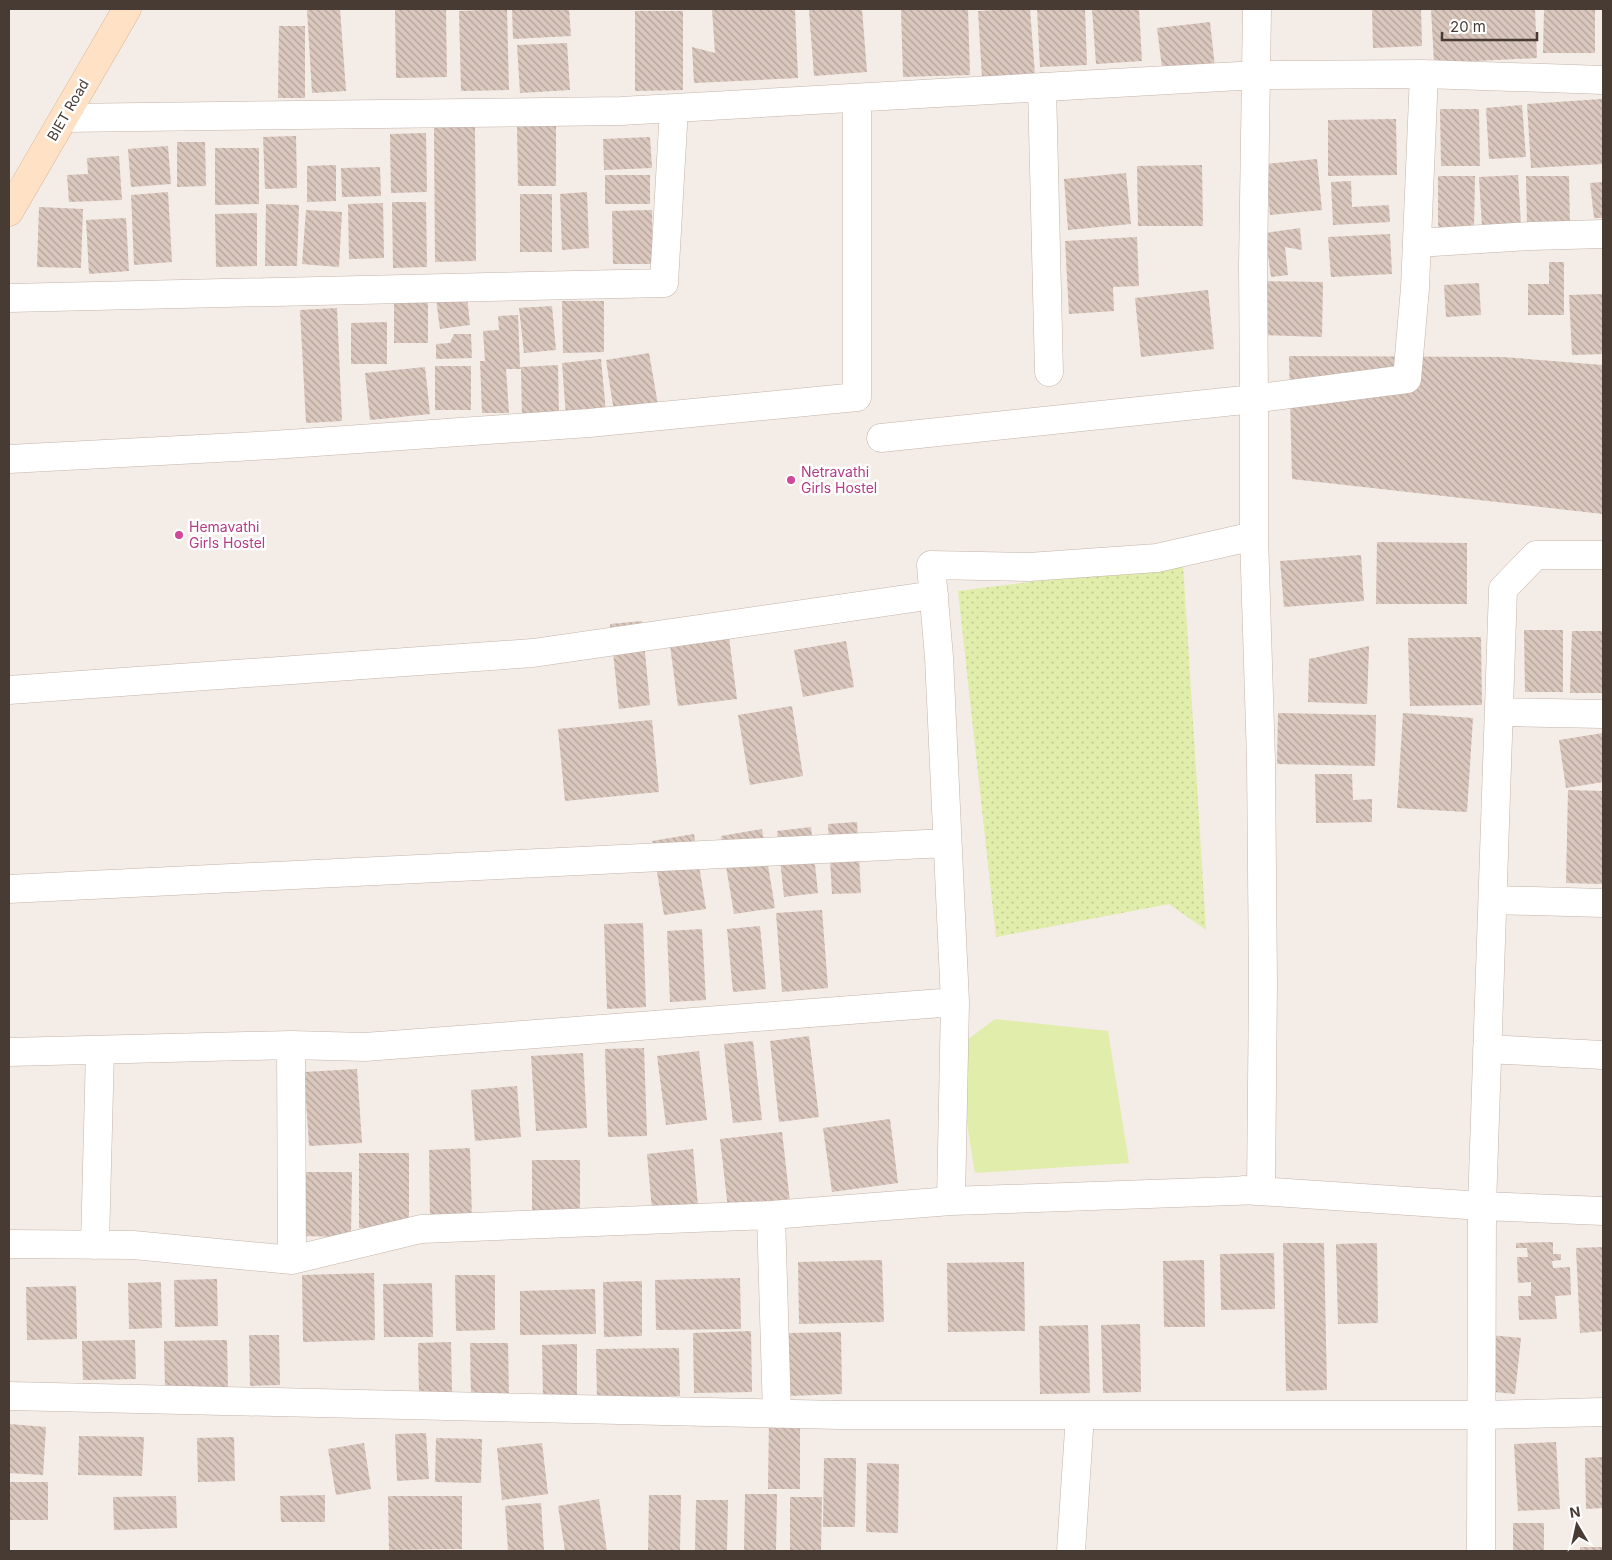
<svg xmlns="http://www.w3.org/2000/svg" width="1612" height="1560" viewBox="0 0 1612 1560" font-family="Inter,sans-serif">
	<defs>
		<pattern id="green-dots" width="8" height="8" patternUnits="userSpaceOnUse" patternTransform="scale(1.25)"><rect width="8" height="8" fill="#e1edaa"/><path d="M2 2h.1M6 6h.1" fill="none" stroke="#c3cc93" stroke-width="1.8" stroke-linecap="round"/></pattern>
		<pattern id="building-back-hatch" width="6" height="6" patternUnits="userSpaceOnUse" patternTransform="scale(1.25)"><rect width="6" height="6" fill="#dac7bd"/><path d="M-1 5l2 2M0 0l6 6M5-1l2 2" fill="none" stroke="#b3a39a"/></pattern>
	</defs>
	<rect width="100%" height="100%" fill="#f4ece6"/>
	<path fill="url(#green-dots)" d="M1183,563L1206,930L1169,904L996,937L958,591Z"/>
	<path fill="#e1edaa" d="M995,1019L1108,1031L1129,1163L975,1173L955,1049Z"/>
	<path fill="url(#building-back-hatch)" d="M340,9L346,91L312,93L307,10Z
		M395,9H446L447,77L396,78Z
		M507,9L509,90L461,91L459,11Z
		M512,9H569L571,36L513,39Z
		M712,9H795L798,78L694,83L692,47L715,53Z
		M823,9H862L867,72L814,76L809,10Z
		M901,9H968L970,75L903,77Z
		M1015,9H1030L1035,75L982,78L978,11Z
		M1037,9H1085L1087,65L1040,67Z
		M1092,9H1139L1142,61L1096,64Z
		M1372,9H1421L1422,46L1373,48Z
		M1431,9H1535L1537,58L1434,63Z
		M1544,9H1595V53H1543Z
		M635,11H683V90L635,91Z
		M1210,22L1215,68L1163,75L1157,28Z
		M279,26H305V98H278Z
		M567,43L570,90L520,93L517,45Z
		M1602,99L1603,164L1531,168L1527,104Z
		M1522,105L1526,157L1489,159L1486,108Z
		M1440,109H1479L1480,166H1441Z
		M1396,119L1397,175L1328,176V120Z
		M517,125H556V186H518Z
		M434,127H475L476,261L435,262Z
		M426,133L427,192L391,193L390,134Z
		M296,136L297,188L265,189L263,137Z
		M650,137L652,168L604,170L603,139Z
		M177,142H205L206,186L177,187Z
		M168,146L171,184L131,187L128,149Z
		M215,148H259V204L215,205Z
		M119,156L122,200L69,202L67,175L88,174L87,158Z
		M1317,159L1322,210L1270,215L1265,164Z
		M336,165V201L307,202V166Z
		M1202,165L1203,226H1138L1137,166Z
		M380,167L381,196L342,197L341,168Z
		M1126,173L1131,224L1068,230L1064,179Z
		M605,175H650V204H605Z
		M1518,175L1521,225L1482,227L1479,177Z
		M1438,176H1475L1474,227H1438Z
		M1526,176H1569L1570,228H1527Z
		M1351,181L1352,207L1389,205L1390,222L1333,225L1331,182Z
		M1603,182V218H1594L1590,183Z
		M168,192L172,262L134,265L131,195Z
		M587,192L589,248L562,250L560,194Z
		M520,194H552V252H520Z
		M392,202H426L427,267L393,268Z
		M383,203L384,258L349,259L348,204Z
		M266,204L299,205L297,266H265Z
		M39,207L83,209L81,268L37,267Z
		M306,210L342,212L339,267L302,264Z
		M652,210L653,264H613L612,211Z
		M257,213V266L216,267L215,214Z
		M126,218L129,271L89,274L86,220Z
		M1300,228L1302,250L1285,247L1288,275L1271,277L1265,233Z
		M1390,234L1392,274L1331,277L1328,237Z
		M1137,237L1139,286L1113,287L1114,311L1069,314L1065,241Z
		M1549,262H1564V315H1528V284H1549Z
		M1261,281L1323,282L1322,337L1260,335Z
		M1479,283L1481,315L1446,317L1444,285Z
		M1208,290L1214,349L1141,357L1135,298Z
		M1603,294V354L1572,355L1569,295Z
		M467,296L470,325L440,329L436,299Z
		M394,298H428V343H394Z
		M562,301H604V352L563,353Z
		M552,306L556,350L524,353L519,308Z
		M337,308L342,421L306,423L300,310Z
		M518,315L520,367L558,365L559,417L522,418L521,369H506L509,413H482L480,361H485L483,331L499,330L498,316Z
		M387,322V364H351V323Z
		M454,334H471L472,358L436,359V344L450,343Z
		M649,353L658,405L614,412L606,360Z
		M1289,356L1503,357L1603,365V514L1292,479Z
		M601,359L606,412L566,416L562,363Z
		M435,366H471V410H435Z
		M425,367L430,414L370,420L365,373Z
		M1377,542L1467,543V604H1376Z
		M1361,555L1364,601L1284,607L1280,561Z
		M642,621L650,705L619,709L610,624Z
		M727,622L737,699L678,706L668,630Z
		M1524,630H1563V692H1525Z
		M1572,631H1603V693H1570Z
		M1481,637L1482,705L1410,706L1408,638Z
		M846,641L854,687L803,697L794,650Z
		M1369,646L1367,704L1308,702L1309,659Z
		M792,706L803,776L750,785L738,715Z
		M1278,713L1376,715L1375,766L1277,764Z
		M1403,713L1473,718L1467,812L1397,808Z
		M652,720L659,792L565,801L558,729Z
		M1603,733V782L1566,788L1559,740Z
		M1315,774H1352L1353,800L1372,799V822L1316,823Z
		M1568,790L1603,791V884L1566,883Z
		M857,822L861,893L832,894L828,824Z
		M811,827L818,893L784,897L777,831Z
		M762,829L775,908L734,914L721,836Z
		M694,834L706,909L664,915L652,841Z
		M822,910L828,988L782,992L776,913Z
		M643,923L646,1007L607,1009L604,924Z
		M760,926L766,989L733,992L727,929Z
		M702,929L706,1000L670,1002L667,931Z
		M809,1036L819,1117L779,1122L770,1041Z
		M753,1041L762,1120L733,1123L724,1044Z
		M644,1048L647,1136L608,1137L605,1049Z
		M699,1051L707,1120L666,1125L657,1056Z
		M583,1053L587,1128L536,1131L531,1056Z
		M357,1069L362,1143L309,1146L304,1072Z
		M517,1086L521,1137L475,1141L471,1090Z
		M890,1119L898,1183L832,1192L823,1128Z
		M782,1132L790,1202L728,1209L720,1139Z
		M470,1148L472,1219L430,1220L429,1150Z
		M693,1149L698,1206L652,1210L647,1154Z
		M359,1153H409V1228H359Z
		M532,1160H580V1217H532Z
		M302,1172H352L351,1237L301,1236Z
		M1553,1242V1254H1561V1260L1552,1261L1553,1268L1570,1267L1571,1295L1555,1296L1557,1319L1519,1320L1518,1296H1531V1282L1518,1283L1517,1257H1528L1527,1248H1516V1243Z
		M1283,1243H1324L1327,1390L1286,1391Z
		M1377,1243L1378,1323L1338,1324L1336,1244Z
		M1603,1247V1331L1580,1333L1576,1248Z
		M1274,1253L1275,1309L1221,1310L1220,1254Z
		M882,1260L884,1322L799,1324L798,1262Z
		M1204,1260L1205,1327H1164L1163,1261Z
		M1024,1262L1025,1331L948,1332L947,1263Z
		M374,1273L375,1340L303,1342L302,1275Z
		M455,1275H495V1330L456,1331Z
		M740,1278L741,1329L656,1330L655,1280Z
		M217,1279L218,1326L175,1327L174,1280Z
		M642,1281V1336L604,1337L603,1282Z
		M161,1282L162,1328L129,1329L128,1283Z
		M432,1283L433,1337H384L383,1284Z
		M76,1286L77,1339L27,1340L26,1287Z
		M595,1289L596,1334L520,1335V1291Z
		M1140,1324L1141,1392L1103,1393L1101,1325Z
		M1088,1325L1090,1393L1040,1394L1039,1326Z
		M751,1331L752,1392L694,1393L693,1333Z
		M841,1332L842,1394L789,1396L788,1333Z
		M1480,1334L1521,1338L1515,1394L1474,1390Z
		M249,1335H279L280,1385L250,1386Z
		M135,1340L136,1379L83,1380L82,1341Z
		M227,1340L228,1388L165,1389L164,1341Z
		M451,1342L452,1394L419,1395L418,1343Z
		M470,1343H508L509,1399L471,1400Z
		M577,1344V1398L543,1399L542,1345Z
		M679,1348L680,1396L597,1398L596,1349Z
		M769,1419H800V1489H768Z
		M9,1424L46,1427L43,1475L9,1473Z
		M426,1433L429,1479L397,1481L395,1434Z
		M79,1436L144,1437L142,1476L78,1475Z
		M234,1437L235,1481L198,1482L197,1438Z
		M436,1438L482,1439L481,1483L435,1482Z
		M1556,1442L1560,1509L1518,1511L1514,1444Z
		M364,1443L371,1489L336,1495L328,1449Z
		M542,1443L548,1494L502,1500L497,1448Z
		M1603,1457V1508L1586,1509L1585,1458Z
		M824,1458H856L855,1527H823Z
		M867,1463L899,1464L898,1533L866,1532Z
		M9,1482H48V1520H9Z
		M745,1494H777L776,1551H744Z
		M325,1495V1522H281L280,1496Z
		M649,1495H681L680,1551H648Z
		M176,1496L177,1528L114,1530L113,1497Z
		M388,1496H462V1549L389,1550Z
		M790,1497H822L821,1551H790Z
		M599,1499L607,1551H565L558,1506Z
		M696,1500H728L727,1551H695Z
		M541,1503L544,1551H508L505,1506Z
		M1513,1523H1544V1551H1513Z
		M1580,1547H1603V1551H1580Z"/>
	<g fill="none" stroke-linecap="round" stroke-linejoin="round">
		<defs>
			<path id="street" d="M1042,87L1049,372
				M64,118L621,111L1257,75L1424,74L1603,80
				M1417,243L1531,236L1603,234
				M9,298L664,283L674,108
				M881,438L1244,400L1407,379L1415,288L1424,74
				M9,459L273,445L589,423L857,397V98
				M9,690L533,653L934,595
				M1499,712L1603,714
				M9,889L947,843
				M1493,900L1603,903
				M291,1045L292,1260
				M1487,1049L1603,1055
				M9,1052L291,1045L365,1047L955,1002
				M1243,1190L1482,1206L1603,1211
				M951,1201L1261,1190L1263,983L1261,760L1254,536V398L1253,266L1257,9
				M771,1215L777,1414
				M9,1244L133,1245L292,1260L421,1229L771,1215L951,1201L955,1002L939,657L931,565L1029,567L1157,558L1254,536
				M95,1245L100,1050
				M9,1396L839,1415H1481L1603,1412
				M1071,1551L1080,1415
				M1481,1551L1482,1206L1503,589L1536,555H1603"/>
			<path id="secondary" d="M9,212L127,9"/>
		</defs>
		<use href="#street" stroke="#c4b4aa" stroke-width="29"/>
		<use href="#secondary" stroke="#dcb593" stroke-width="29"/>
		<use href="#street" stroke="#fff" stroke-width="28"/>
		<use href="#secondary" stroke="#ffe1c5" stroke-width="28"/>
	</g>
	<g fill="#d1479c" stroke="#fff" stroke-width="2">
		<circle cx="791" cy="480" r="5"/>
		<circle cx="179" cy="535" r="5"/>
	</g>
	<g text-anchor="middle" stroke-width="5" stroke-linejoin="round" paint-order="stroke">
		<g font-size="14" fill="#483b34" stroke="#fff">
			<text transform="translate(68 110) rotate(-60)" y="5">BIET Road</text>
		</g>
		<g font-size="14" fill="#b23c85" stroke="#fff" text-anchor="start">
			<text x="801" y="477">Netravathi<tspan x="801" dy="16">Girls Hostel</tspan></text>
			<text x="189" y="532">Hemavathi<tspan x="189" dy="16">Girls Hostel</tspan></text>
		</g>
	</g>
	<rect width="1612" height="1560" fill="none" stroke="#483b34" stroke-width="20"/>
	<g transform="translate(1577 1525) rotate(351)" stroke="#ffffff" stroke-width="4" paint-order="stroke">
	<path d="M0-4L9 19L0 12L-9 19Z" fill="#483b34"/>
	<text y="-8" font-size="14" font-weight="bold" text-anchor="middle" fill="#483b34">N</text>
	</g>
	<path d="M1442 32v8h95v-8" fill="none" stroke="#483b34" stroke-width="2.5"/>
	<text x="1450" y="32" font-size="15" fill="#483b34" stroke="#ffffff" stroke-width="4" paint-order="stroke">20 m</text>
</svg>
